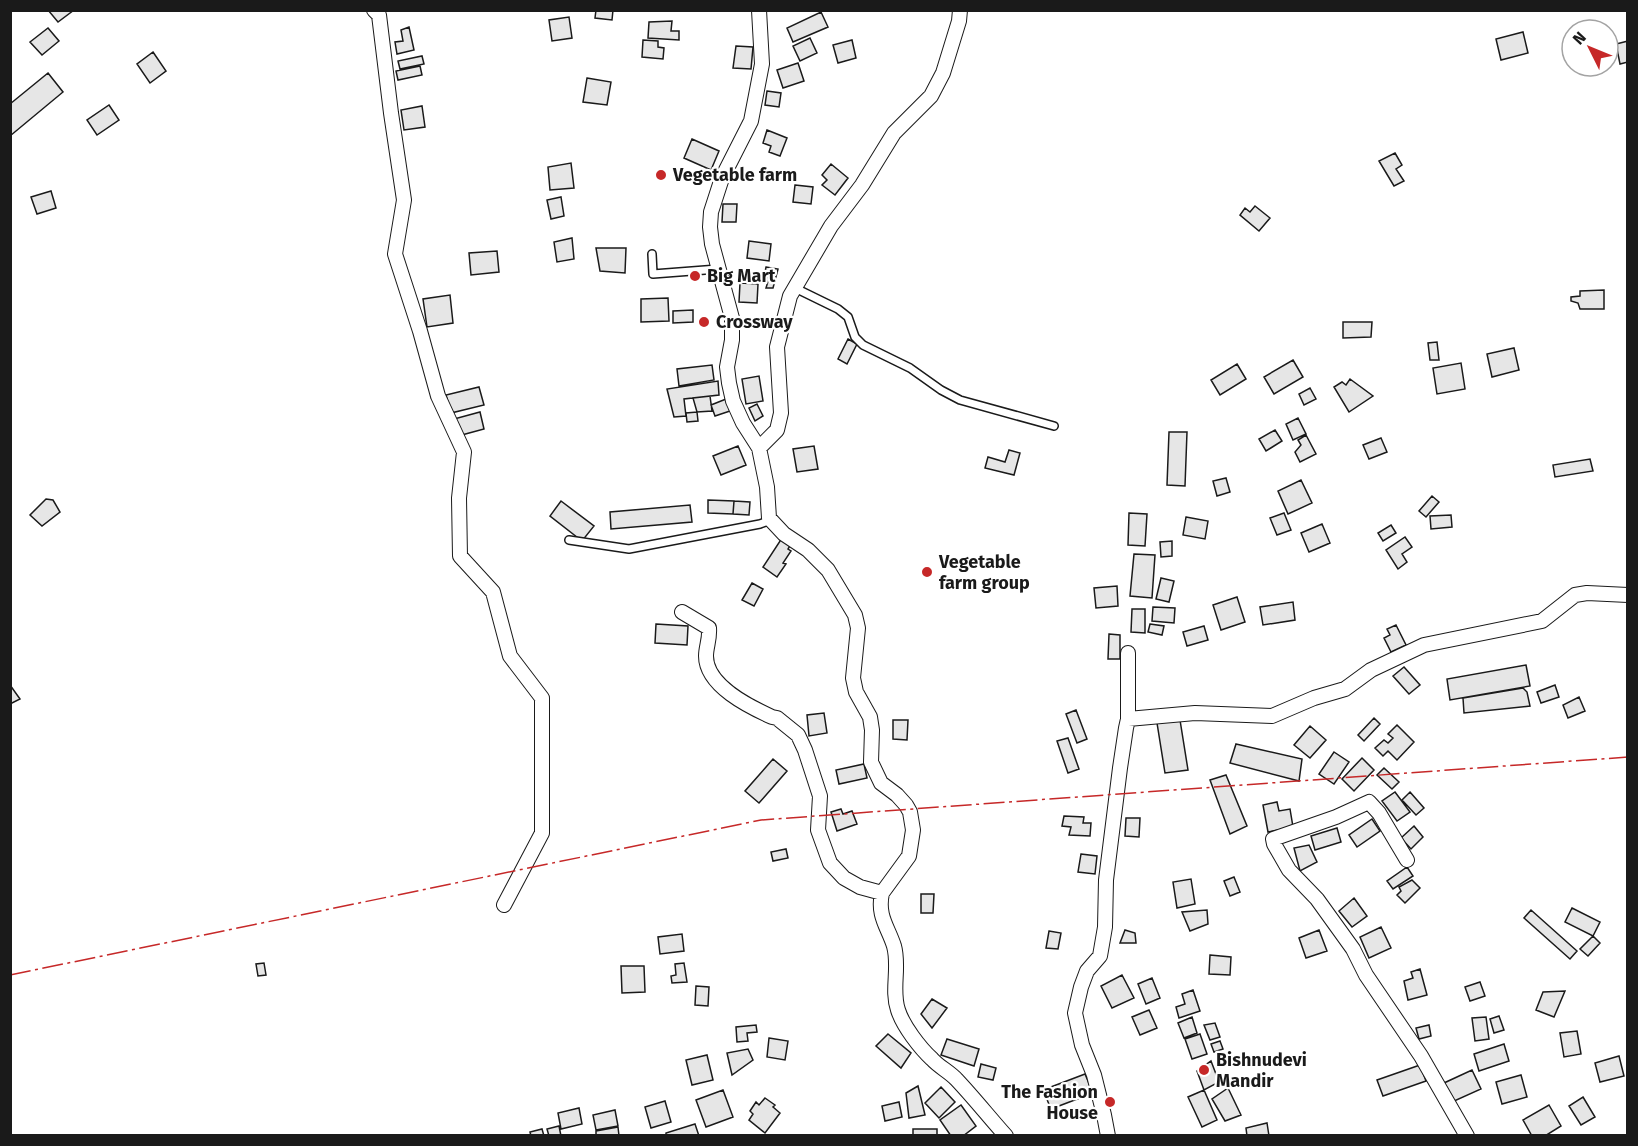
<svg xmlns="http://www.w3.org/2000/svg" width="1638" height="1146" viewBox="0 0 1638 1146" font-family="'Fira Sans',sans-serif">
	<rect width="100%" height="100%" fill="#fff"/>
	<path fill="#e6e6e6" stroke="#1a1a1a" stroke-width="1.5" d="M48,10H74L58,22Z
		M596,10H613L612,20L595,18Z
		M821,12L828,27L793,42L787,28Z
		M569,17L572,38L552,41L549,20Z
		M672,21L671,31H679V40L648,38L649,22Z
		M409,27L414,50L397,54L395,42L403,41L401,30Z
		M48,28L59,41L42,55L30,42Z
		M1523,32L1528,53L1501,60L1496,39Z
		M810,38L817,53L800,61L793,46Z
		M643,40L658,41V47L664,48L663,59L642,57Z
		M852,40L856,58L838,63L833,45Z
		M1628,41V62L1620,64L1616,44Z
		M736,46L753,47L751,69L733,68Z
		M153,52L166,71L150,83L137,64Z
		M422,56L424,64L400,69L398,61Z
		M798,63L804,81L783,88L777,70Z
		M420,66L422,75L398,80L396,71Z
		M48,73L63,92L10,136V104Z
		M587,78L611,82L607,105L583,102Z
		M767,91L781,93L779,107L765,105Z
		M109,105L119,120L97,135L87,120Z
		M422,106L425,127L404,130L401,110Z
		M767,130L787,138L780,156L769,152L771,146L763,143Z
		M692,139L719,151L711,170L684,158Z
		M1395,153L1402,165L1396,169L1404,181L1394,186L1379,161Z
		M571,163L574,188L550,190L548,167Z
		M831,164L848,178L835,195L822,185L827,180L822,175Z
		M795,185L813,187L811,204L793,202Z
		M51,191L56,208L37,214L31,197Z
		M561,197L564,216L551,219L547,200Z
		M723,204H737L736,222H722Z
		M1255,206L1270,218L1259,231L1240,215L1245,208L1250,212Z
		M572,238L574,259L557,262L554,242Z
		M749,241L771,244L769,261L747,258Z
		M596,248H626L625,273L600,271Z
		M497,251L499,272L471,275L469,253Z
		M766,267L778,269L773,288H766L769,278L764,277Z
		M740,283L758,284L757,303L739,302Z
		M1604,290V309H1580L1578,303L1571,301V297L1580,296V291Z
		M450,295L453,323L427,327L423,299Z
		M668,298L669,321L641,322V299Z
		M693,310V322L673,323V311Z
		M1343,322H1372L1371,337L1343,338Z
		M848,339L857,344L847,364L838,359Z
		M1437,342L1439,360H1430L1428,343Z
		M1514,348L1519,370L1492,377L1487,354Z
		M1293,360L1303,377L1274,394L1264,377Z
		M1461,363L1465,389L1437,394L1433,368Z
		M1237,364L1246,379L1220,395L1211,380Z
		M712,365L714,380L679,386L677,369Z
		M759,376L763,401L746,404L742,379Z
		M1350,379L1373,396L1349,412L1334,387L1342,382L1346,385Z
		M718,381L719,395L684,399L686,416L674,417L667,389Z
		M479,387L484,405L451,413L446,395Z
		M1310,388L1316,399L1304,405L1299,394Z
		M710,396L712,411L697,412L693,398Z
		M726,399L730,411L715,416L711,405Z
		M757,404L763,416L755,421L749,408Z
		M480,412L484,429L458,436L454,419Z
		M697,412L698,421L687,422L686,413Z
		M1298,418L1306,434L1293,440L1286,424Z
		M1275,430L1282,441L1266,451L1259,439Z
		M1169,432H1187L1185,486L1167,485Z
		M1306,435L1316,454L1300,462L1295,452L1301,445L1298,440Z
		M1381,438L1387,452L1369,459L1363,445Z
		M738,446L746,465L721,475L713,456Z
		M814,446L818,469L797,472L793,449Z
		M1009,450L1020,453L1014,475L985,468L988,457L1005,462Z
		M1590,459L1593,471L1555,477L1553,465Z
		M1226,478L1230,492L1217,496L1213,481Z
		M1301,480L1312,503L1288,514L1278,491Z
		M1432,496L1439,502L1426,517L1419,511Z
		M46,499L53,500L60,512L42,526L30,515Z
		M708,500L734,501L733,514L708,513Z
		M561,501L594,526L582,541L550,516Z
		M734,501L750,502L749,515L733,514Z
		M690,505L692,522L611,529L610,512Z
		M1129,513L1147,514L1145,546L1128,545Z
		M1284,513L1291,530L1277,535L1270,518Z
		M1451,515L1452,527L1431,529L1430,516Z
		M1186,517L1208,521L1205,539L1183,535Z
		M1322,524L1330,543L1309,552L1301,533Z
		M1391,525L1396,533L1383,541L1378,533Z
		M1405,537L1412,547L1402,554L1407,562L1398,569L1386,550Z
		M782,538L791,544L788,549L791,551L783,563L786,564L777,577L763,567Z
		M1172,541V556L1161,557L1160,542Z
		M1134,554L1155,555L1152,598L1130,596Z
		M1161,578L1174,581L1169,602L1156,599Z
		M752,583L763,589L754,606L742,600Z
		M1117,586L1118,606L1096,608L1094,588Z
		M1237,597L1245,622L1221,630L1213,605Z
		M1293,602L1295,620L1263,625L1260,607Z
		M1153,607L1175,608L1174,623L1152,621Z
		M1132,609H1145V633L1131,632Z
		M656,624L688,626L687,645L655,643Z
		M1150,624L1164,626L1162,635L1148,632Z
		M1396,625L1406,645L1391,652L1384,638L1390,635L1387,629Z
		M1204,626L1208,640L1187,646L1183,632Z
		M1109,634L1120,635V659H1108Z
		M1526,665L1530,686L1450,700L1447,679Z
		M1404,667L1420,685L1409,694L1393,676Z
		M10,685L20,699L10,704Z
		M1555,685L1559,697L1541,703L1537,692Z
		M1523,688L1527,692L1530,706L1464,713L1463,698Z
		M1579,697L1585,711L1568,718L1563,705Z
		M1076,710L1087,739L1077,743L1066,714Z
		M824,713L827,733L809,736L807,715Z
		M1374,718L1380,724L1364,741L1358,735Z
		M893,720H908L907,740L893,739Z
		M1180,720L1188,770L1165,773L1157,723Z
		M1397,725L1414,742L1397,760L1388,751L1383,756L1375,748L1384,740L1388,743L1393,738L1388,734Z
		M1310,726L1326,740L1310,758L1294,745Z
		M1068,738L1079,769L1068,773L1057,741Z
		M1236,744L1302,759L1299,781L1230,763Z
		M1334,752L1349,762L1334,784L1319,774Z
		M1362,758L1374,770L1354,791L1342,779Z
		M773,759L787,771L759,803L745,791Z
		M864,764L867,778L839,784L836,770Z
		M1384,768L1399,782L1392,789L1377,775Z
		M1226,775L1247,826L1230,834L1210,780Z
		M1395,792L1410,812L1397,821L1382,801Z
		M1410,792L1424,808L1416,815L1402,800Z
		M1277,802L1279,811L1290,809L1293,827L1268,832L1263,805Z
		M841,809L843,814L852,811L857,824L837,831L831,812Z
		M1064,816L1084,817L1083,823H1091L1090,836L1069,835L1071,827L1062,826Z
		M1126,818H1140L1139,837L1125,836Z
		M1372,819L1380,831L1357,847L1349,835Z
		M1414,826L1423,837L1411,849L1401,838Z
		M1337,828L1341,842L1315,850L1311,836Z
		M1309,845L1317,862L1300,871L1294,848Z
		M786,849L788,858L773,861L771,852Z
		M1081,854L1097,856L1095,874L1078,872Z
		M1407,867L1413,876L1393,889L1387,881Z
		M1234,877L1240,892L1230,896L1224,881Z
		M1191,879L1195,904L1177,908L1173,882Z
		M1412,880L1420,888L1405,903L1397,895L1401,891L1399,887Z
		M921,894H934L933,913H921Z
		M1354,898L1367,916L1352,927L1339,911Z
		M1572,908L1600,922L1593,936L1565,922Z
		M1207,910L1208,924L1190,931L1182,912Z
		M1531,910L1577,951L1570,959L1524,918Z
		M1381,927L1391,948L1369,958L1360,937Z
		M1125,930L1135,933L1136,943H1120Z
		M1319,930L1327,951L1306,958L1299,938Z
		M1049,931L1061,933L1058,949L1046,948Z
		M682,934L684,951L660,954L658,937Z
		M1593,936L1600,943L1588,956L1580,949Z
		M1210,955L1231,957L1230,975L1209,974Z
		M264,963L266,975L258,976L256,964Z
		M684,963L687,982L672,983L671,976L676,975L675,964Z
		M621,966H644L645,992L622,993Z
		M1420,969L1427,995L1408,1000L1404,981L1413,978L1411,972Z
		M1122,975L1134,998L1112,1008L1101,986Z
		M1152,978L1160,998L1146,1004L1138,984Z
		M1480,982L1485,996L1470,1001L1465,987Z
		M696,986L709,987L708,1006L695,1005Z
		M1193,990L1200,1011L1179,1018L1176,1007L1185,1004L1182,994Z
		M1565,991L1554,1017L1536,1010L1543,992Z
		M932,999L947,1008L932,1028L921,1014Z
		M1149,1010L1157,1028L1140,1035L1132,1017Z
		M1499,1016L1504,1030L1494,1033L1490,1019Z
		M1192,1017L1197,1033L1184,1038L1178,1023Z
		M1486,1017L1489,1039L1475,1041L1472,1018Z
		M1215,1023L1220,1037L1210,1040L1204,1025Z
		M756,1025L757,1032L747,1033L748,1041L737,1042L736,1027Z
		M1429,1025L1431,1036L1419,1039L1416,1028Z
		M1577,1031L1581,1054L1564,1057L1560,1033Z
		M888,1034L911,1053L901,1068L876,1046Z
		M1200,1034L1207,1054L1192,1059L1185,1039Z
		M769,1038L788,1041L785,1060L767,1057Z
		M947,1039L979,1049L974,1066L941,1055Z
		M1220,1041L1223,1049L1214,1052L1211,1044Z
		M1504,1044L1509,1061L1479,1071L1474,1054Z
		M748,1049L753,1060L732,1075L727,1053Z
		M707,1055L713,1080L692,1085L686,1060Z
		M1619,1056L1624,1076L1600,1082L1595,1063Z
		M1211,1061L1219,1082L1204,1090L1197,1071Z
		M981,1064L996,1068L993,1080L978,1077Z
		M1420,1065L1426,1081L1383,1096L1377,1080Z
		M1472,1070L1481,1089L1452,1102L1444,1083Z
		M1085,1074L1093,1093L1051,1109L1043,1090Z
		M1521,1075L1527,1097L1502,1104L1496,1082Z
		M918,1086L925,1115L909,1118L906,1093Z
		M941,1087L955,1102L939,1118L925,1103Z
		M1228,1088L1241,1115L1225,1121L1212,1099Z
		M723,1090L733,1117L706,1127L696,1100Z
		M1204,1090L1217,1120L1202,1127L1188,1097Z
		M1583,1097L1595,1117L1581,1125L1569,1106Z
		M765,1098L775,1105L773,1107L780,1113L765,1133L749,1120L753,1114L750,1111L756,1102L759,1105Z
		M665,1101L671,1122L651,1128L645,1107Z
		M899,1102L902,1117L885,1121L882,1106Z
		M961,1105L976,1126L963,1136H951L940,1120Z
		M1549,1105L1561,1126L1545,1136H1532L1523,1120Z
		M579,1108L582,1124L561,1129L558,1113Z
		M615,1110L618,1126L596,1130L593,1115Z
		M1267,1123L1269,1136H1247L1246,1128Z
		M695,1124L699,1136H666V1133Z
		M559,1126L561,1136H549L547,1129Z
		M618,1127L619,1136H596V1131Z
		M542,1129L544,1136H531L530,1132Z
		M913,1129H937V1136H913Z"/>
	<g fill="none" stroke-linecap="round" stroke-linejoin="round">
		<defs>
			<path id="lane" d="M652,254L653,274L718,269
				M795,288L838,309L848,317L855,337L863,345L910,368L941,390L960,400L1054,426
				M569,540L629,549L760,524L771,520"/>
			<path id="street" d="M374,10L379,15L391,113L404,200L395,254L420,331L438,396L464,452L459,498L460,556L493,592L510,656L542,698V833L504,905
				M759,10L762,64L751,121L722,178L711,212L710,227L712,244L732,318V340L727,367L729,383L733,401L743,423L759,448L767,487L769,518L784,534L808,550L828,570L855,615L858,628L853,678L856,692L870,717L872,730L871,762L881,783L897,795L906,805L910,812L913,830L909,856L882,893C877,916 888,927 894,946C900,967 891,990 898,1010C903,1026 920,1048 932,1059C939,1067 950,1072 957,1080C974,1098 989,1117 1006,1136
				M759,448L777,430L781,413L777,347L790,296L831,226L862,185L894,133L931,96L943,73L959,21L960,10
				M682,612L709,628C710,639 706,647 706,656C706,686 750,707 772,717L777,718L798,735L805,750L820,796L818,830L830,863L844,878L860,887L882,893
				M1128,719L1195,713L1272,716L1314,698L1345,689L1371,670L1424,645L1542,621L1575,595L1587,593L1628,595
				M1407,860L1379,813L1369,802L1336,817L1273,839L1274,844L1289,870L1317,899L1353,949L1366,975L1421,1056L1467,1136
				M1108,1136L1104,1115L1094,1075L1082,1045L1075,1013L1081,987L1087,971L1100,956L1105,927L1106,880L1120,768L1126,728L1128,719V653"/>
		</defs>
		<use href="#lane" stroke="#1a1a1a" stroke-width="10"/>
		<use href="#street" stroke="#1a1a1a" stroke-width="16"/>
		<use href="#lane" stroke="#fff" stroke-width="7"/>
		<use href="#street" stroke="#fff" stroke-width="14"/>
		<path stroke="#c62828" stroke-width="1.5" stroke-dasharray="21 4.5 3 4.5" stroke-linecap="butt" d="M10,975L761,820L1628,757"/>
	</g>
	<g fill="#c62828" stroke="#fff" stroke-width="2">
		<circle cx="661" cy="175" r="6"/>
		<circle cx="695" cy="276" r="6"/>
		<circle cx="704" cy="322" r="6"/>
		<circle cx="927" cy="572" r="6"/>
		<circle cx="1204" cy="1070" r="6"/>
		<circle cx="1110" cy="1102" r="6"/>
	</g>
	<g text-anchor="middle" stroke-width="4.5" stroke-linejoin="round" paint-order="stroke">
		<g font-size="18" font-weight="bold" fill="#1a1a1a" stroke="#fff" text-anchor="start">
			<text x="673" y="181">Vegetable farm</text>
			<text x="707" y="282">Big Mart</text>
			<text x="716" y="328">Crossway</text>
			<text x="939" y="568">Vegetable<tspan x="939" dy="21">farm group</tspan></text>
			<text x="1216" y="1066">Bishnudevi<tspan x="1216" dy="21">Mandir</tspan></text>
			<text x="1098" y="1098" text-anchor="end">The Fashion<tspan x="1098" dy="21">House</tspan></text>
		</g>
	</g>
	<rect width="1638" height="1146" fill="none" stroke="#1a1a1a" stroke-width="24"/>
	<g transform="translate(1590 48) rotate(313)"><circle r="28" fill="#ffffff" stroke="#a3a3a3" stroke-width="1.5"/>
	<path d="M0-4.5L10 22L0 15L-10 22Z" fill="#c62828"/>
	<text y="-9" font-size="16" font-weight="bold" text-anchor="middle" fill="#1a1a1a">N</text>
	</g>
</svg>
